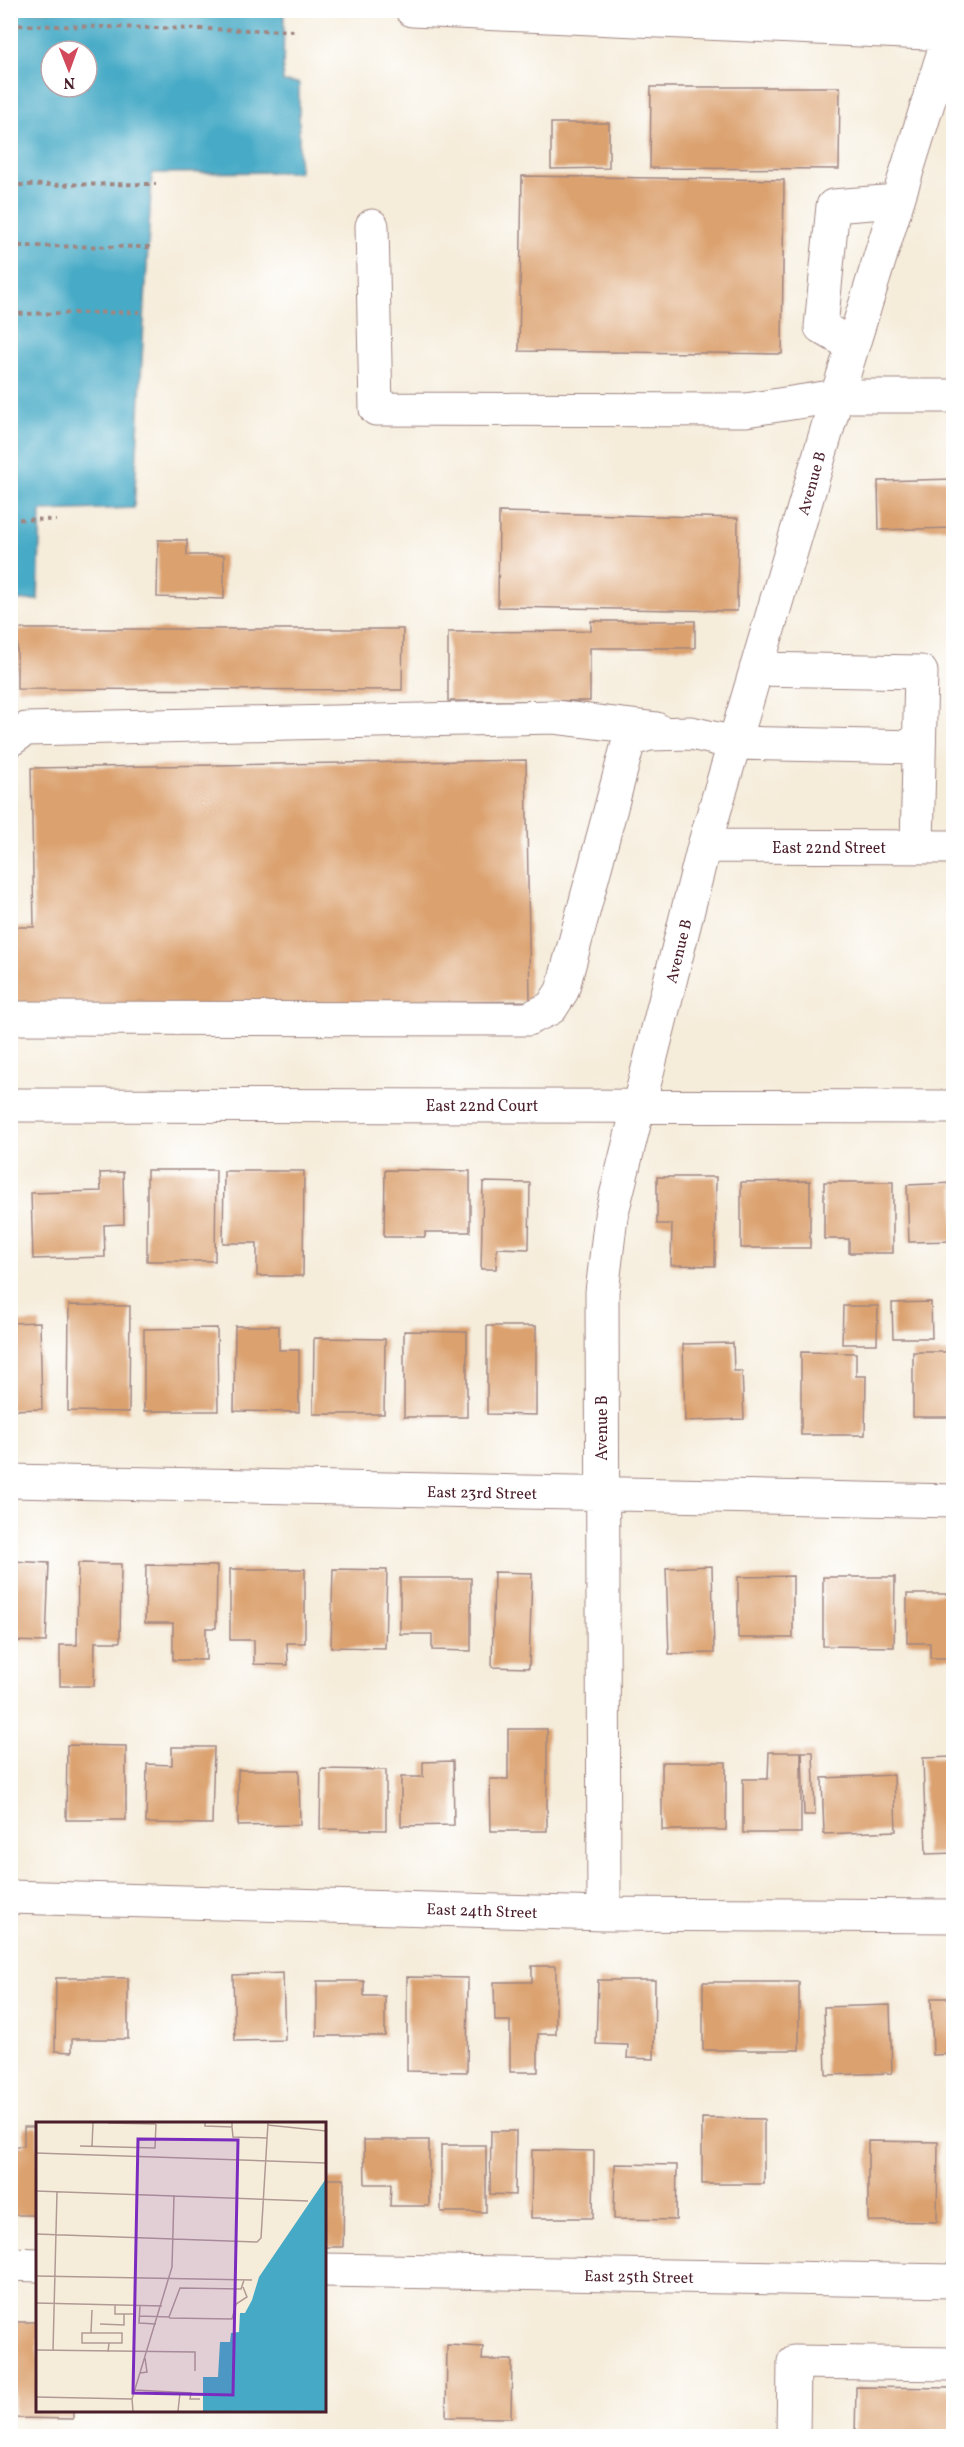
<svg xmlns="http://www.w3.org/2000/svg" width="964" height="2447" viewBox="0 0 964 2447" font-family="Vollkorn,serif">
	<rect width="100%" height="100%" fill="#fff"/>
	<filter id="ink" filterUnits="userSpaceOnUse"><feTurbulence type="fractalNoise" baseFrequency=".0167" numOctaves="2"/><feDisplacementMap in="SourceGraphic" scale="12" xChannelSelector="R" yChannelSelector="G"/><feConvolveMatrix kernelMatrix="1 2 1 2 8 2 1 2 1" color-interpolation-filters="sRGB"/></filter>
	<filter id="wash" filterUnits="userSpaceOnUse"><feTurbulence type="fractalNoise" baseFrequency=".008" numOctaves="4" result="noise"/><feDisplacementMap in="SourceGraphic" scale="24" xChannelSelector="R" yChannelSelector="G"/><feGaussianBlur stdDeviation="1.35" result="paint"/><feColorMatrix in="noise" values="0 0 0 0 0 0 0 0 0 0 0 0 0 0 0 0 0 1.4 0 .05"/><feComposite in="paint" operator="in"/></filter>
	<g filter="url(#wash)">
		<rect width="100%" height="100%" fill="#f5ecda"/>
		<path fill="#46aac6" stroke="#486478" stroke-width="1.5" fill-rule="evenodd" d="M10,11H284L283,82L299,83V172L152,173L134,508L41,511L38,600L11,601ZM51,51H87V87H51Z"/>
		<g id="blocks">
			<path fill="#dba16e" d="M651,87H840L839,169L650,168Z
				M551,123H609V168L551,169Z
				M522,176L784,180L782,354L519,351Z
				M954,479V528L879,530L878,481Z
				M499,512L738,518L737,611L498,607Z
				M158,540H187V555H224V599L157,597Z
				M591,621H695V648H590V701H448V632L591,631Z
				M17,629H403L402,690L17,689Z
				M526,760L530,1001L10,1010V927H34L31,768Z
				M147,1170H216L215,1261H147Z
				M385,1170L470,1171V1232H425V1237H384Z
				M224,1171H304L303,1276H257V1243H223Z
				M123,1172L124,1224L104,1225L105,1257L33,1259L31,1193L101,1191L100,1173Z
				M657,1177H716L715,1266L671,1265L672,1224H657Z
				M810,1181V1248H741V1182Z
				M483,1182L530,1183L529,1249L497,1248L496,1269H481Z
				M824,1182H893V1253H849V1239H824Z
				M954,1183V1241L909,1242L907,1185Z
				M931,1302L932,1338H893L892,1303Z
				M69,1305L130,1306L129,1412L68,1411Z
				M843,1306H878L877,1344H842Z
				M40,1322L42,1409L10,1410V1323Z
				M235,1326H279V1350H299V1412L234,1411Z
				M487,1326H536V1415L487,1414Z
				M217,1328L218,1411H144V1329Z
				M404,1331L467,1332V1417H404Z
				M314,1338L385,1339L384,1414H313Z
				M733,1343L734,1371H742L744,1419L685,1421L683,1344Z
				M801,1352L856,1353V1376H866L865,1435H801Z
				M913,1352H954V1417H913Z
				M11,1561L49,1563L46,1642L13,1641L14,1628H10Z
				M78,1563L121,1564L120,1642H95L94,1686H60V1645H77Z
				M146,1565L217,1566L216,1628H206V1660H173V1623H145Z
				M712,1566L714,1653L669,1654L666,1568Z
				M230,1569H305V1643H287L288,1665L254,1664V1640H230Z
				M333,1569L387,1570L385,1648L331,1647Z
				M494,1572L532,1573L529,1668L492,1667Z
				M793,1576V1638H738V1577Z
				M823,1577H895L894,1647L823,1646Z
				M400,1578H471V1651L432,1650V1634H400Z
				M907,1594H954V1658H930V1643H907Z
				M508,1729H547V1831H491L490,1779H508Z
				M67,1745L126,1746V1820H66Z
				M172,1747H214L212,1824L146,1823L147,1764L172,1765Z
				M769,1752H801V1833H743V1779H768Z
				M802,1752H813L815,1815H804Z
				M954,1757V1853L926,1854L923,1758Z
				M453,1761L454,1825L401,1826V1777H423V1762Z
				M662,1762H726V1830H662Z
				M321,1769L386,1770V1830L320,1829Z
				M238,1770H299L300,1825L238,1826Z
				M894,1775L896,1831L824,1834L822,1778Z
				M532,1966H556V2034H538V2072H510V2021H495L494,1982H532Z
				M283,1973L285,2040L235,2041L233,1975Z
				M407,1977L468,1978L467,2072L407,2071Z
				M56,1978H128V2039H72V2052L55,2051Z
				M598,1980H655L654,2059L627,2058L628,2045L596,2044Z
				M317,1981H364V1996H385V2036H317Z
				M703,1982H799V2050H703Z
				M931,1998H954V2054L933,2055Z
				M890,2005L892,2073L826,2075L824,2007Z
				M702,2118L764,2119V2184H702Z
				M24,2127H38V2215H10V2146H24Z
				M491,2131H516L515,2195L490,2194Z
				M364,2140H429V2206H390L391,2184H365Z
				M868,2141L938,2142L937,2222L868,2221Z
				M441,2145H486V2212H441Z
				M532,2150L594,2151L593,2218H531Z
				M615,2164L677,2165L676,2220L614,2219Z
				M324,2179H344L343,2247H324Z
				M15,2322H38V2410H73V2419L14,2418Z
				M447,2345L483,2347L482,2360H512L511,2418L446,2417Z
				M856,2387L954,2388V2436H855Z"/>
		</g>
	</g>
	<g filter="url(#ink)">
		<use href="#blocks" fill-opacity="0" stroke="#a08682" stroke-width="1.5"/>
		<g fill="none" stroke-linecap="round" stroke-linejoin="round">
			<defs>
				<path id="minor" d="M412,10L949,34
					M372,226L376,409L746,410L837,396H954
					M852,345L821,327L833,206L897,201
					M756,669L921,672L917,847
					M10,740L26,729L554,717L656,729
					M704,846L954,847
					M10,1018L528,1019L551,1008L562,991L629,740L650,734L691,733L735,743L919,747
					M10,1105L954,1107
					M10,1481L954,1501
					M10,1897L604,1914L954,1916
					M604,1914L602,1292L611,1216L704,846L837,396L954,19
					M10,2264L38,2265
					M324,2270L954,2281
					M793,2436L794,2362L954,2364"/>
			</defs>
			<use href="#minor" stroke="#a08682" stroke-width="35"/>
			<path stroke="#a08682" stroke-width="4" stroke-dasharray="4.5 4.5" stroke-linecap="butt" d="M10,25L298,31
				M10,185L156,184
				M10,246L154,247
				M10,314L140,312
				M10,519L56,520"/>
			<use href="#minor" stroke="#fff" stroke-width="33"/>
		</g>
	</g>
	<g text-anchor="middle" stroke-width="4.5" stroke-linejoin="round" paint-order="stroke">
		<g font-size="16" fill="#4a1f2b" stroke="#fff">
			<text transform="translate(811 483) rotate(-74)" y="6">Avenue B</text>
			<text x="829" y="853">East 22nd Street</text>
			<text transform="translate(678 951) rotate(-76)" y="6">Avenue B</text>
			<text x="482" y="1111">East 22nd Court</text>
			<text transform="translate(601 1428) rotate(-90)" y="6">Avenue B</text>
			<text transform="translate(482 1492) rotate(1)" y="6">East 23rd Street</text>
			<text transform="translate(482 1910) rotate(2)" y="6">East 24th Street</text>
			<text transform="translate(639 2276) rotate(1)" y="6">East 25th Street</text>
		</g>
	</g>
	<g transform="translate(36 2122)">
		<rect width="290" height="290" fill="#f5ecda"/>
		<path d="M289,58V289H167V255H182L184,220H194L195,211L203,210L204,191H209L216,178L223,155Z" fill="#46aac6"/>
		<path fill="none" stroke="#b19a94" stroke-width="1.5" d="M72,1L120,2M169,1V4L196,5V1M231,3L290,9M196,5L197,15L231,16M44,24L119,26L120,2M56,24L57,1M0,31L290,41M0,69L272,79M0,112L221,120L225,116L232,1M0,154L216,158M0,181L126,184M79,183V192H98M104,183L103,201L120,202M103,194L133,195L144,166L205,167L208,158M133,196L196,197L200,182L211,175L207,165M64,202L88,203V192M55,211L56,188M0,228L159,230V249M17,229L21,70M72,230L73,221H46V211H86V221H73M104,251L111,250L109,236M99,268L155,271L154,277H164M0,275L96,277M97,289L96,277L136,145L138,73M142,289L144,271"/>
		<path fill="#7b2cbf" fill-opacity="0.15" stroke="#7b2cbf" stroke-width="3" d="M102,17L202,18L197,273L97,271Z"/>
		<rect width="290" height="290" fill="none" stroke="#4a1f2b" stroke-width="3"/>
	</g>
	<rect width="964" height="2447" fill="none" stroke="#fff" stroke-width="36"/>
	<g transform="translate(69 69) rotate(179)"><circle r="28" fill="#ffffff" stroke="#b7a5aa" stroke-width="1.5"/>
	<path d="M0-4.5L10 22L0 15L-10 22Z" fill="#d1495b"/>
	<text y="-9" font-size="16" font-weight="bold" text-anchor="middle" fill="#4a1f2b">N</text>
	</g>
</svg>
